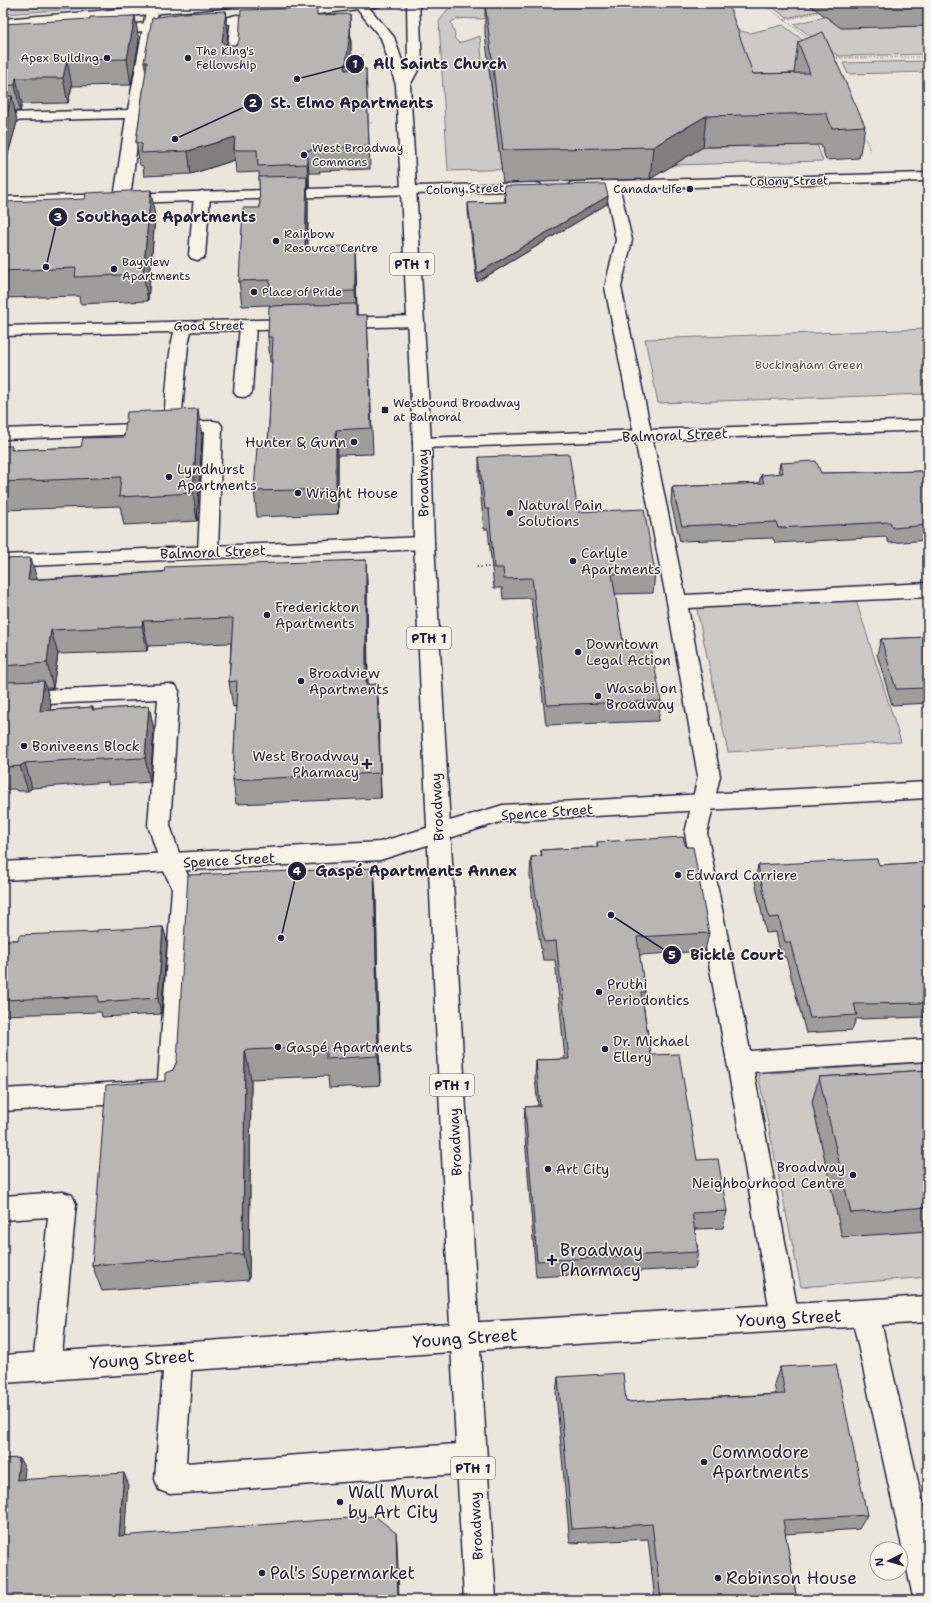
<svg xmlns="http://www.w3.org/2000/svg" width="931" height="1603" viewBox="0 0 931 1603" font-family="'Shantell Sans',sans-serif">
	<rect width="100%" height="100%" fill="#eae6de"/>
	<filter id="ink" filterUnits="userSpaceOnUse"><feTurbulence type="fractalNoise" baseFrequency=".025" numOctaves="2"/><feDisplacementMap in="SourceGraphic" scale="8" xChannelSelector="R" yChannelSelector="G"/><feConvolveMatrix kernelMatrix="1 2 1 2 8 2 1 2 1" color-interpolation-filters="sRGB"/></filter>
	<g filter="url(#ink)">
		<path fill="#cdc9c6" stroke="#787680" d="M3,3H162L3,14Z
			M459,3H528C515,8 501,14 487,18C475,21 462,15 451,22L455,35L454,38L459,43L480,36L482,60L488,61L499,152L765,146L726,28L750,33L783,25L826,58L803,106L823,161L448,171L439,22L447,10Z
			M767,3H852L787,18Z
			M886,3L928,26V54L838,56L794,24Z
			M928,61V72L848,74L843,63Z
			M928,329V394L658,403L645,339Z
			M854,594L901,742L728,752L695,601Z
			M928,1062V1277L801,1287L758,1074Z"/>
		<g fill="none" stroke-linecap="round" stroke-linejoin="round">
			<defs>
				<path id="lane" d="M152,7L157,8L158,11L141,114L130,198L127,201L122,203L117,201L114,198L126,118L3,121V113L128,110L146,11L147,8Z
					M237,15L242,16L243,19L240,63L238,66H228L226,63L231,19L232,16Z
					M612,181L617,182L619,185L632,240L621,287L685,595L928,583V597L688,608L720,776L707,833L750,1051L928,1039V1061L754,1072L799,1318L795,1327L785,1331L775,1327L771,1318L727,1062L685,833L698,776L667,602L605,287L616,240L605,185L607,182Z
					M202,191L207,193L210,196L205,255L203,258L197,260L191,258L189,255L194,196L197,193Z
					M248,321L254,322L256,326L252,392L249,396L243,397L237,396L234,392L240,326L242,322Z
					M184,322L190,323L192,327L188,345L181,422L213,421L219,422L222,426L218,552L215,556L208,558L201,556L198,552L204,432L3,439V429L164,423C166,402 168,338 178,323Z
					M169,684L176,686L179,691L170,825L182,863L194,888L183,1090L179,1098L170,1101L3,1111V1089L158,1080L172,888L160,863L148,825L158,699L3,706V692Z
					M63,1192L72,1195L76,1204L61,1366L57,1376L47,1380L37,1376L33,1366L48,1217L3,1220V1196Z
					M865,1300L875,1304L879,1313L928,1525V1600H916L912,1592L851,1313L855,1304Z
					M178,1343L188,1347L192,1357L186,1463L472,1443L482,1448L487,1458L482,1468L472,1473L170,1494L159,1490L155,1479L164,1357L168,1347Z"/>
				<path id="street" d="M928,173V181L575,190L570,189L568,186L570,183L575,182Z
					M535,183L540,184L542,187L540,190L3,207V197Z
					M415,316L421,318L423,321L421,324L415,326L338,328L332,326L330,323L332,320L338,318Z
					M297,319L303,321L305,324L303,327L297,329L3,336V326Z
					M928,420V430L422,448L416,447L413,443L416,439L422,438Z
					M424,537L431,539L434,543L431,547L424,549L3,567V555Z
					M928,782V798L503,821L380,860L3,880V862L380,842L503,805Z
					M928,1296V1322L465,1351L3,1383V1355L465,1323Z"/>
				<path id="secondary" d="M192,3H236L235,6L230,7L3,27V19Z
					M348,3H381L380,6L375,7L242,23L108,34L103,33L101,30L103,27L108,26L242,16Z"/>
				<path id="highway" d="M352,3H365L394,37L405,70L408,63L407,3H419L422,63L410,85L431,443L434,543L476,1287L496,1600H464L448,1287L414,543L413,443L396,85L381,38Z"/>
			</defs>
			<use href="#lane" stroke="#22223b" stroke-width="3"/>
			<use href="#street" stroke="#22223b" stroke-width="3"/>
			<use href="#secondary" stroke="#22223b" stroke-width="3"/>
			<use href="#highway" stroke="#22223b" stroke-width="3"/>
			<path stroke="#22223b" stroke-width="1.5" stroke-dasharray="0.5 2" stroke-linecap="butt" d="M762,3L811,40
				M785,20L823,11
				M351,55H365
				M835,58L928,57
				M365,103H373
				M366,122L373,123
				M863,132L871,153"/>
			<path stroke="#22223b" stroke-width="2" stroke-dasharray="1 2.5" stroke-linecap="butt" d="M477,567H494"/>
			<use href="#lane" fill="#f7f3e8" fill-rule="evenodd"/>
			<use href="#street" fill="#f7f3e8" fill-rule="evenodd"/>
			<use href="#secondary" fill="#f7f3e8" fill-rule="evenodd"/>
			<use href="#highway" fill="#f7f3e8" fill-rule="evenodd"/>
		</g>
		<path fill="#9e9d9c" stroke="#22223b" d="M485,3L753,74L794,73L798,42L865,126L859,158L826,160L821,145L703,147L650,179L503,183L485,34Z
			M807,3H928V26L841,28Z
			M226,11L228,32L227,45H236L318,15L351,36V55L349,70L366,69L370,169L319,171L320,173H309V188H307L308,200V247L356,270L357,315H367L373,454L338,455V514L257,517L254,491L268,446L272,362H270L268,337L270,306V305L242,306L239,281L260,208L259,172L236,173L235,160L191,174L144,176L143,166L140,165L136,142L146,72L144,62Z
			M3,24L139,41L131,85L72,86L68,103L22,104L20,111H15L17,122L3,172Z
			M504,186L608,196L607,204L477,282L468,211V203L505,202L504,194Z
			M3,202L155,217L148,301L80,304L79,296L3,298Z
			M202,437L197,521L124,525L120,506L3,510V446L13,450L81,447Z
			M479,457L578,512L655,573L653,593L615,594L624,648L661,701L658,721L546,725L531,598L503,599L502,588H494L488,529H484L479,477Z
			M780,463L821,473L928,471V540L889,543L886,537L775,543L773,538L680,541L671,503L672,487L759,483L761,475L778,474Z
			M3,559L37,579L366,560L367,585L368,685L377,684L381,798L236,804L233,780L236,706L233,707L229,682L231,643L148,646L147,651L58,654L53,688H46L51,705L50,710L93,707V710L149,706L154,731L150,782L108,785V782L32,788L28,791H18L14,789H3Z
			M928,637V703L892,705L877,654L881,639Z
			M597,842L709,933L705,951L639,955L645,992L643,1003L651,1055L697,1160L727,1211L723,1228L695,1229L698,1252L695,1268L536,1277L524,1124L525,1107L538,1106L535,1078L536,1060L565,1059L555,960H543L533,902L530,876L531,857L541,856V850L597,847Z
			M928,862V1017L856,1019L852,1030L806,1033L786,957H781L776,932L766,933L755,881L758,865H879Z
			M374,868L376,899L380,1085L329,1088L328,1076L251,1079L249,1280L102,1291L92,1265L165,1081L173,1070L177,1061Z
			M163,927L167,942L161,1014L102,1017L101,1012L3,1015V940H18L97,932Z
			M928,1070V1231L842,1237L812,1102L819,1077Z
			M780,1367L867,1515L859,1529L785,1534L797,1600H655L648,1539L570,1543L556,1393L558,1377L626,1402L776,1394L774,1384Z"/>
		<path fill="#817f7f" stroke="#22223b" d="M226,11L228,32L225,64L222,42Z
			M350,14L351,55L346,92L345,70Z
			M135,16L139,41L131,85L127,59Z
			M67,60L72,86L68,103L63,78Z
			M16,78L22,104L20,111L15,85Z
			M12,96L17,122L3,172V126Z
			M706,116L703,147L650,179L653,147Z
			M235,137L234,150L235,160L191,174L188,151Z
			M307,150L309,173V188L307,164Z
			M307,176L308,200L307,272L305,247Z
			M151,190L155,217L148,301L143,274Z
			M608,196L607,204L477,282V274Z
			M355,246L356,270L357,316L355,291Z
			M198,409L202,437L197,521L193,493Z
			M336,430L338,455V514L336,489Z
			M31,558L38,583L28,580Z
			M366,560L367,585L368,709L366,685Z
			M143,621L148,646L147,651L142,626Z
			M51,630L58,654L53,688L47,663Z
			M44,681L51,705L47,735L40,711Z
			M377,684L379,709L381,798L380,773Z
			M149,706L154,731L150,782L145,758Z
			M25,763L32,788L28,791L20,766Z
			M374,868L376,899L380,1085L378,1056Z
			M163,927L167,942L161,1014L158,998Z
			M245,1050L251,1079L249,1280L243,1254Z
			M19,1458L25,1468L23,1490L17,1480Z
			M124,1473L128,1483L124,1545L119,1536Z
			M396,1533L397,1542L399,1600H398Z"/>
		<path fill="#b8b6b5" stroke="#22223b" d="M485,3H728L753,74L810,73L798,42L823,32L865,126L832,128L826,113L706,116L653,147L503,150Z
			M317,8V15L350,14V33L345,70L366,69L369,146L318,148V150H307V164L258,166L257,150H234L235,137L188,151L141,153L142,144L136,142L147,62H144L152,18L184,13L226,11L222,42L226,45H236L239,41L241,10Z
			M135,16L127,59L67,60L63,78H16L15,85L3,86V24L90,19V17Z
			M3,96H12L3,126Z
			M307,176L305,247L355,246V291L269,293L270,280L239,281L243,208H260L259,177Z
			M605,184L608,196L477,274L468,203L506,202L504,186Z
			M151,190L143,274L75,277L76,268L3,271V202L85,199L86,193Z
			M356,304V315H367L371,428L336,430V489L254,491L257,447L268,446L273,337H268L269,306Z
			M198,409L193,493L119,497L121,477L3,482V446H12L11,450L81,447L83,438L124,437L127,412Z
			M569,454L578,512L644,509L655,573L612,574L624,648L651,647L661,701L547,705L532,578L504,579L503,568H494L489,509H485L479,457Z
			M816,461L821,473L928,471V525L893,528L890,522L778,528L776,522L682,526L672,487L764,483L761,475L783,473L780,463Z
			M31,558L28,580L164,572L165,567L366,560V685L377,684L380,773L233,780L237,681L229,682L233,618L143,621L142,626L51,630L47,663L3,666V559Z
			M928,637V688L896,689L881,639Z
			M44,681L40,711L93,707L92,710L149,706L145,758L102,760V758L25,763L20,766L10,767L6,765H3V682Z
			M683,837L686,847H693L709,933L637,937L645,992H641L651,1055L679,1054L697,1160L718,1159L727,1211L692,1213L698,1252L537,1261L525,1107L540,1106L536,1060L569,1059L556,941L544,942L534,884L531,857L542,856L541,850L598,847L597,842Z
			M877,859L879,865L928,862V1003L854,1004L857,1015L810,1018L790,942H785L779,917L769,918L758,865Z
			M374,868L378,1056L326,1059V1047L245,1050L243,1254L92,1265L106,1085L165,1081V1073L173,1070L177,1061L188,875Z
			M163,927L158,998L98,1002V996L3,1000V940H18L19,935L97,932V930Z
			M928,1070V1207L851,1213L819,1077Z
			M836,1364L867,1515L783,1520L797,1600H661L652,1524L572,1529L558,1377L623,1373L626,1402L785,1394L780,1367Z
			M19,1458L17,1480L124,1473L119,1536L375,1516L396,1533L398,1600H3V1459Z"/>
	</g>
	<g fill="#22223b" stroke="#f7f3e8" stroke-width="1.5">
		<circle cx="107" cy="58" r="4"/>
		<circle cx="188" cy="58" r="4"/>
		<circle cx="304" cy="155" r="4"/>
		<circle cx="690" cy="189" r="4"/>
		<circle cx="276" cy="241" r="4"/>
		<circle cx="114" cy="269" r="4"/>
		<circle cx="254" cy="292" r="4"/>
		<rect x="381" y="406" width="8" height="8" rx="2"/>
		<circle cx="354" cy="442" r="4"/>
		<circle cx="169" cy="477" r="4"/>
		<circle cx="298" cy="493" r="4"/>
		<circle cx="510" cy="513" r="4"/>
		<circle cx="573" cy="561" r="4"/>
		<circle cx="267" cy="615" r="4"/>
		<circle cx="578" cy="652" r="4"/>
		<circle cx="301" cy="681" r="4"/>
		<circle cx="598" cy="696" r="4"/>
		<circle cx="24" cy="746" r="4"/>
		<path d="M365 758h4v4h4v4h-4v4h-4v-4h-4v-4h4z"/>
		<circle cx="678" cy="875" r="4"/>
		<circle cx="599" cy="992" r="4"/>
		<circle cx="278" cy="1047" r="4"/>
		<circle cx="605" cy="1049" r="4"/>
		<circle cx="548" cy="1169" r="4"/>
		<circle cx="853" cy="1175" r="4"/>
		<path d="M550 1254h4v4h4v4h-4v4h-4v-4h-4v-4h4z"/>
		<circle cx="704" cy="1462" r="4"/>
		<circle cx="340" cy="1502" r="4"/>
		<circle cx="262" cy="1573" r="4"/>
		<circle cx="718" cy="1578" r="4"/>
	</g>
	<g text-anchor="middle" stroke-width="3" stroke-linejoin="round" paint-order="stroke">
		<g font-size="12" fill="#22223b" stroke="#f7f3e8" text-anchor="start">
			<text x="196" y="55">The King's<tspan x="196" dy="14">Fellowship</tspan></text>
			<text x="99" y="62" text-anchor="end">Apex Building</text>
			<text x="312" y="152">West Broadway<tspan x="312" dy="14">Commons</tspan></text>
			<text x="682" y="193" text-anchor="end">Canada Life</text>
			<text x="284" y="238">Rainbow<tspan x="284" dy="14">Resource Centre</tspan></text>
			<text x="122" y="266">Bayview<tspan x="122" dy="14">Apartments</tspan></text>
			<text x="262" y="296">Place of Pride</text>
			<text x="393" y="407">Westbound Broadway<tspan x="393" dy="14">at Balmoral</tspan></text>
		</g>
		<g font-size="12" fill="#22223b" stroke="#f7f3e8">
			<text transform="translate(789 181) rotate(-1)" y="4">Colony Street</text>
			<text transform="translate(465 189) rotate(-2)" y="4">Colony Street</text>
			<text transform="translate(209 326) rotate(-1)" y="4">Good Street</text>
		</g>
		<g font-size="12" fill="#555465" stroke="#f7f3e8">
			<text x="809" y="369">Buckingham Green</text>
		</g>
		<g fill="#f7f3e8" stroke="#62616f" stroke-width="1">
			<rect x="390" y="253" width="44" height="22" rx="3"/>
			<rect x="407" y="627" width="44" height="22" rx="3"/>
			<rect x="430" y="1074" width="44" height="22" rx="3"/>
			<rect x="451" y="1457" width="44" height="22" rx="3"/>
		</g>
		<g font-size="13" font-weight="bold" fill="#22223b">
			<text x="412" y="269">PTH 1</text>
			<text x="429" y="643">PTH 1</text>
			<text x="452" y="1090">PTH 1</text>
			<text x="473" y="1473">PTH 1</text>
		</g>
		<g font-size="14" fill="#22223b" stroke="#f7f3e8">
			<text transform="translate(675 435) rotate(-2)" y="5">Balmoral Street</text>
			<text transform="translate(423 483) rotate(-91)" y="5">Broadway</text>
			<text transform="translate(213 552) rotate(-2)" y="5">Balmoral Street</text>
			<text transform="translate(437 807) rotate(-93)" y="5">Broadway</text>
			<text transform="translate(547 812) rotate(-4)" y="5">Spence Street</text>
			<text transform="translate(229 860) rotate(-3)" y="5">Spence Street</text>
			<text transform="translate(455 1142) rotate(-93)" y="5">Broadway</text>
			<text transform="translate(476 1526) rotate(-93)" y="5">Broadway</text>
		</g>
		<g font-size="14" fill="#22223b" stroke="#f7f3e8" text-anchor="start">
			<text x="346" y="447" text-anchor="end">Hunter &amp; Gunn</text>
			<text x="177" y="474">Lyndhurst<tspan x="177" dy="16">Apartments</tspan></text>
			<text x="306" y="498">Wright House</text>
			<text x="518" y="510">Natural Pain<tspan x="518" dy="16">Solutions</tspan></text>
			<text x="581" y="558">Carlyle<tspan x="581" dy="16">Apartments</tspan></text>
			<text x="275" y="612">Frederickton<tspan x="275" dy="16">Apartments</tspan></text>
			<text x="586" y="649">Downtown<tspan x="586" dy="16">Legal Action</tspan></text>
			<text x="309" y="678">Broadview<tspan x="309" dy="16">Apartments</tspan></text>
			<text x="606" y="693">Wasabi on<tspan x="606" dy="16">Broadway</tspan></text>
			<text x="32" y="751">Boniveens Block</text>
			<text x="359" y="761" text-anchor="end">West Broadway<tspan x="359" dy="16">Pharmacy</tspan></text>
			<text x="686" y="880">Edward Carriere</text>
			<text x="607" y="989">Pruthi<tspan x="607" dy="16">Periodontics</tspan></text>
			<text x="613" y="1046">Dr. Michael<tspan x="613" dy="16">Ellery</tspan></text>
			<text x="286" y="1052">Gaspé Apartments</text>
			<text x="845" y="1172" text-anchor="end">Broadway<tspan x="845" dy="16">Neighbourhood Centre</tspan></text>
			<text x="556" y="1174">Art City</text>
		</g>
		<g font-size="17" fill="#22223b" stroke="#f7f3e8" text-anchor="start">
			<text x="560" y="1256">Broadway<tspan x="560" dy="20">Pharmacy</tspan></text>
			<text x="712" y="1458">Commodore<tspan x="712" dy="20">Apartments</tspan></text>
			<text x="348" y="1498">Wall Mural<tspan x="348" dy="20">by Art City</tspan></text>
			<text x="270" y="1579">Pal's Supermarket</text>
			<text x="726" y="1584">Robinson House</text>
		</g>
		<g font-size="17" fill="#22223b" stroke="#f7f3e8">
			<text transform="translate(789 1318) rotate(-3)" y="6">Young Street</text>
			<text transform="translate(465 1338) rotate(-4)" y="6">Young Street</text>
			<text transform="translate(142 1359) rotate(-4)" y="6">Young Street</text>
		</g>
	</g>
	<path fill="none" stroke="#22223b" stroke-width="1.5" d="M297 79L355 64M175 139L253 103M46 267L58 217M281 938L297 871M611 915L672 955"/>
	<g fill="#22223b" stroke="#f7f3e8" stroke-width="1.5">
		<circle cx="297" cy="79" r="4"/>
		<circle cx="175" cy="139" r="4"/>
		<circle cx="46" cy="267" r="4"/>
		<circle cx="281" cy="938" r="4"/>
		<circle cx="611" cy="915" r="4"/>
		<circle cx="355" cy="64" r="10"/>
		<circle cx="253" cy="103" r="10"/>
		<circle cx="58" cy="217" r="10"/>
		<circle cx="297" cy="871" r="10"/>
		<circle cx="672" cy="955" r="10"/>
	</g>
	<g font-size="12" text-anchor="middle" font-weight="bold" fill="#fff">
		<text x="355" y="68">1</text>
		<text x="253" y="107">2</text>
		<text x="58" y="221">3</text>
		<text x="297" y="875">4</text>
		<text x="672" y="959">5</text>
	</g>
	<g font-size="15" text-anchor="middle" font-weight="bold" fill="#22223b" stroke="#f7f3e8" stroke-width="3" stroke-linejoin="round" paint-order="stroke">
		<text x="440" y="69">All Saints Church</text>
		<text x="352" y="108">St. Elmo Apartments</text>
		<text x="166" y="222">Southgate Apartments</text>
		<text x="416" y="876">Gaspé Apartments Annex</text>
		<text x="737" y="960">Bickle Court</text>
	</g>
	<rect width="931" height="1603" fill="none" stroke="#f7f3e8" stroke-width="16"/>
	<rect x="8" y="8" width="915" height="1587" fill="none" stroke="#22223b" stroke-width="1.5" filter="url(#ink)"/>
	<g transform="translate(889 1561) rotate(264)"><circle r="19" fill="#f7f3e8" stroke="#a29fa3"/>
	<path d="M0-3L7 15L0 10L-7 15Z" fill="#22223b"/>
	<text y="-6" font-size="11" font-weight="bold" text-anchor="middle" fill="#22223b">N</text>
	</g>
</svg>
